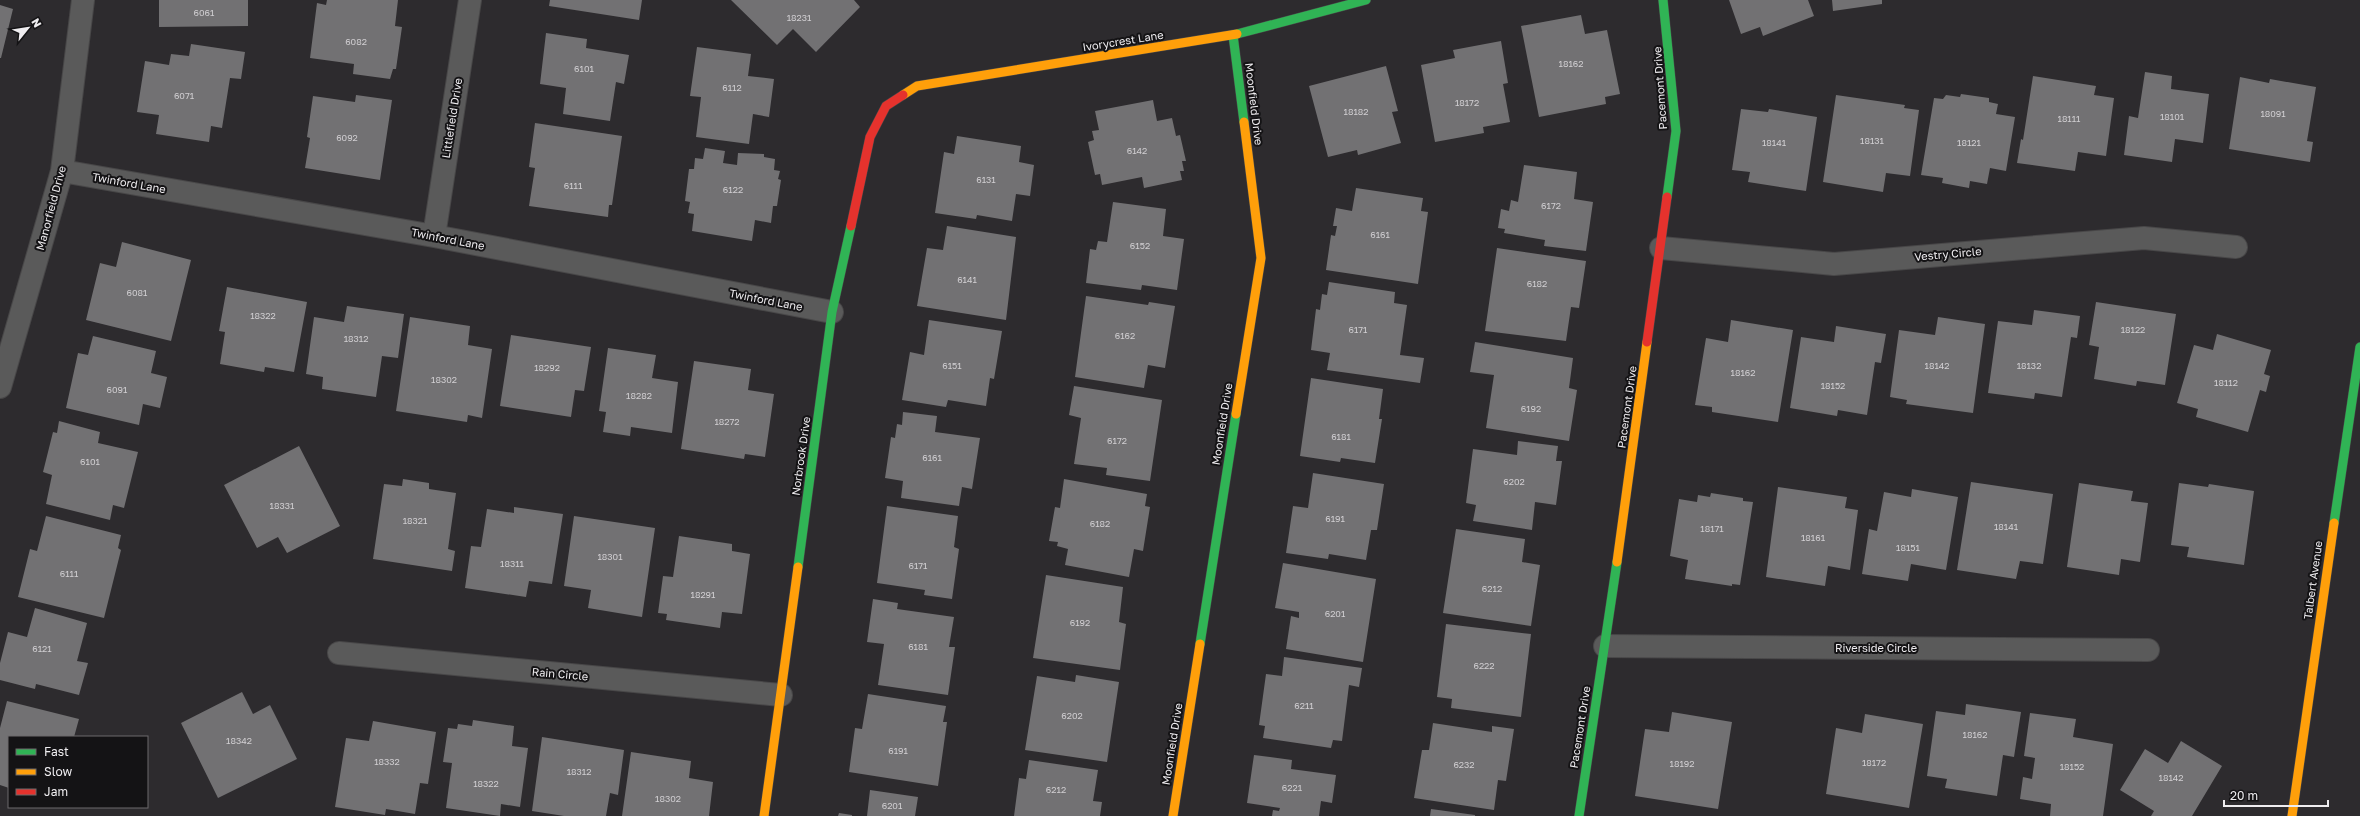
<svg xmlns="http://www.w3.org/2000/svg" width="2360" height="816" viewBox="0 0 2360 816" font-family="'Golos Text',sans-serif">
	<rect width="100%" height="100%" fill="#2d2b2e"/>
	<path fill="#727173" d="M159,0H248V26L159,27Z
		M327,0H398L395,26L402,27L396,69H393L390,79L353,74L354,64L310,58L317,3L326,5Z
		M550,0H642L639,20L549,6Z
		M731,0H854L860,7L816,52L793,29L777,45Z
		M1729,0H1808L1814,16L1763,36L1760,27L1741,34Z
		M1832,0H1882V4L1833,11Z
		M0,5L13,9L1,58H0Z
		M1581,15L1585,34L1607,30L1620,94L1605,97L1606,104L1539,117L1521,26Z
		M546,33L587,39L586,48L629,55L624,84L616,82L610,121L563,114L566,88L540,84Z
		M1501,41L1508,83L1503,84L1510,122L1483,127L1484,133L1435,142L1421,65L1455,58L1453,50Z
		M191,44L245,52L241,79L230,78L222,128L211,126L209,142L156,134L159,115L137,112L145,61L169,65L171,54L189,56Z
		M697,47L751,54L748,76L774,79L769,117L753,114L749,144L696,137L701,97L690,96Z
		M1386,66L1398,111L1392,112L1401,143L1358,155L1357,150L1328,157L1309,86Z
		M2145,72L2172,76L2171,89L2209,94L2203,143L2175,139L2172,162L2124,155L2129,116L2138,118Z
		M2033,76L2096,86L2094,95L2114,98L2106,156L2078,152L2075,171L2017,163L2021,139L2023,140Z
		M2240,77L2269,83L2270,79L2316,87L2307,141L2313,142L2310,162L2229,149Z
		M1961,94L1989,98V102L1998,104L1996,114L2015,117L2006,171L1990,168L1987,184L1970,181L1969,188L1942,183L1943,178L1921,175L1934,98L1943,99L1946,95L1960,97Z
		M356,95L392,100L380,180L305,168L310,138L307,137L313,96L355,102Z
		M1836,95L1905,105L1904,108L1919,110L1910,176L1886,173L1883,192L1823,182Z
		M1153,100L1157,121L1172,118L1176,136L1180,135L1186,161H1182L1184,171H1180L1182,180L1144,188L1142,177L1102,185L1100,174L1095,175L1088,142L1094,140L1092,131L1099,130L1095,111Z
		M1741,109L1768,112L1769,109L1817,117L1806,191L1748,182L1750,172L1732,170Z
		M535,123L622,136L612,205H609L608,217L529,206L535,168L529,167Z
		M957,136L1021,146L1019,162L1034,165L1030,196L1016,194L1012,221L977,215L976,219L935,213L944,152L954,154Z
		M705,148L725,151L723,163L737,165L738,153L764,154V157L775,159L774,170L780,171L778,179L781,180L777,206H773L771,223L755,220L752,241L692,231L694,214L688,213L690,202L685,201L689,169H694L695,158L703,159Z
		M1524,165L1577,172L1574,199L1593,202L1586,251L1544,246L1545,240L1504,233L1505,229L1498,228L1501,209L1509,211L1511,200L1518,202Z
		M1356,188L1423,198L1421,211L1428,212L1418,284L1326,270L1331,235L1335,236L1337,226H1333L1336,208L1352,211Z
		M1113,202L1166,209L1163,236L1184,239L1177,290L1142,285L1141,290L1086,283L1090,249L1096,250L1098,241L1107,242Z
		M947,226L1016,237L1006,320L917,306L927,248L943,250Z
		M122,242L191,260L171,341L86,320L100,263L116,267Z
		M1497,248L1586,261L1579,308L1571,307L1566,341L1485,331Z
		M1329,282L1395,292L1394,303L1407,305L1400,355L1424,358L1420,383L1327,370L1330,353L1311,350L1316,309L1320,310L1322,294L1327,295Z
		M227,287L307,302L294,372L265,367L264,372L220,364L225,332L219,331Z
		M1086,296L1148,305L1149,302L1175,306L1165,368L1148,365L1144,388L1075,377Z
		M2096,302L2176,314L2165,385L2137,381L2136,386L2094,379L2099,347L2089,345Z
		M347,306L404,314L398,358L382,356L376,397L322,389L323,377L306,374L314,317L344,322Z
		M2034,310L2080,316L2077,338L2071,337L2062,397L2035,393L2034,399L1988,393L1998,321L2032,325Z
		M410,317L470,326L468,345L492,349L482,418L468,415L467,422L396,411Z
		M1938,317L1985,324L1973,413L1906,404L1907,400L1890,397L1899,330L1935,335Z
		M929,320L1002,331L994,379L990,378L986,406L948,400L946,407L902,400L910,352L924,355Z
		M1731,320L1793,330L1778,422L1712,412V407L1695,405L1706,338L1728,342Z
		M1836,326L1886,334L1881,363L1875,362L1867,415L1838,410L1837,416L1790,408L1801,337L1834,342Z
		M2217,334L2271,350L2264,374L2270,376L2266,392L2260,390L2248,432L2196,417L2198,409L2177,403L2194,345L2213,350Z
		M511,335L591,347L584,391L575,390L571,417L500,406Z
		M93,336L156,351L151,373L167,377L160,408L143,404L139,425L66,408L78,353L88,355Z
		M1475,342L1573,358L1569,388L1577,390L1569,441L1486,428L1494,375L1470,372Z
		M608,348L656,355L652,378L678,382L672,433L631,427L630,436L603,432L606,412L599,411Z
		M694,361L751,369L748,390L774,394L765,457L745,454L744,459L681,449Z
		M1311,378L1383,389L1379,419H1382L1375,463L1341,458L1340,462L1300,456Z
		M1074,386L1162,400L1150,481L1106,475L1107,468L1074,464L1081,418L1069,415Z
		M903,412L937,416L935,432L980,438L972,489L962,487L959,506L901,498L903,481L885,478L891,437L895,438L897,424L902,425Z
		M59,421L100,432L98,443L138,452L124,508L113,505L110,520L46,504L52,475L43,472L53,432L57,433Z
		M1518,441L1558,446L1556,461H1562L1556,505L1535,502L1532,530L1473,521L1476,505L1466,503L1473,449L1517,455Z
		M299,446L340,526L287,553L278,537L257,548L224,485Z
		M1313,473L1384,484L1377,530H1371L1366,560L1329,554L1328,559L1286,553L1293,506L1308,508Z
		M403,479L429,483V489L456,493L448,549L455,551L452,571L373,559L384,484L402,486Z
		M1064,479L1147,494L1145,506L1150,507L1143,551L1134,549L1129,577L1065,565L1068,549L1057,546L1058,542L1049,541L1055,507L1060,508Z
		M1971,482L2053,494L2043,564L2020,561L2016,579L1957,570Z
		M2079,483L2133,491L2131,501L2148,503L2140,562L2121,559L2119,575L2067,567Z
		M2179,483L2208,487L2209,484L2254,491L2244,565L2187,557L2189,547L2171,545Z
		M1778,487L1847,497L1845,508L1858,510L1850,570L1828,566L1825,586L1766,577Z
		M1912,489L1958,497L1946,570L1911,564L1908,581L1862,574L1869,529L1877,531L1884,492L1911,497Z
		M1711,493L1743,498V501L1753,502L1740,585L1732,584V586L1685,579L1688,560L1670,556L1679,499L1697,502L1698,495L1710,497Z
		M887,506L958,516L954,547L959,549L952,599L924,595L925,590L877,583Z
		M514,507L563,514L552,584L529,581L526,597L465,588L471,546L481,547L487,509L514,513Z
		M46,516L121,535L118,548L121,550L104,618L18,597L30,549L37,551Z
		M574,516L655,528L642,617L588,608L591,590L564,586Z
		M1456,529L1525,539L1522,562L1540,565L1531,626L1443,613Z
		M679,536L732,544V551L750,554L742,614L722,612L720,628L666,620L667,614L658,613L663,576L673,577Z
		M1283,563L1376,579L1363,662L1286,649L1291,616L1299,618V612L1275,608Z
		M1046,575L1123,587L1119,622L1126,624L1120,670L1033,658Z
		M873,599L898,603L897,609L954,617L949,647H955L948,695L878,685L884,644L867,642Z
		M35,608L87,623L77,661L88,663L79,695L36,684L35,689L0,680V663L8,632L27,637Z
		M1446,624L1531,634L1521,717L1451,708L1452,699L1437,697Z
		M1284,657L1362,668L1359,687L1349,685L1342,741L1333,740L1331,748L1263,738L1265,726L1259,725L1266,674L1282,676Z
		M1076,675L1119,682L1107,762L1025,750L1037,676L1075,682Z
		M242,692L253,714L270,705L297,759L218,798L181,723Z
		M868,694L946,706L943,722H947L938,786L849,772L855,728L862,729Z
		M7,701L79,719L74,737H9V788L0,785V728Z
		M1966,704L2021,712L2014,757L2003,755L1997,796L1945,788L1947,779L1927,776L1936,711L1965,715Z
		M1672,712L1732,722L1718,809L1635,796L1645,729L1669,732Z
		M2030,713L2076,719L2073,737L2113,744L2103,816H2050L2051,804L2020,799L2023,777L2032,779L2035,758L2024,756Z
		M1865,714L1923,724L1909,808L1826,794L1836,728L1862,733Z
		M473,720L514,726L512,746L528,748L520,807L501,804L500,816L446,808L452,763L443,762L448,728L457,729L458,724L472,726Z
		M373,721L436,732L428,784L420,783L415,814L386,809L385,815L335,807L346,738L369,741Z
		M1433,723L1492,732V726L1514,729L1506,781L1498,780L1494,810L1414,798L1422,750H1429Z
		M542,737L624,750L618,795L610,793L606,816H564L532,811Z
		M2181,741L2222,766L2192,816H2151L2154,811L2120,790L2145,749L2168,763Z
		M631,752L691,761L689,778L713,782L709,816H622Z
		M1254,755L1292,760L1291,769L1336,775L1332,803L1321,801L1319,816H1272L1273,810L1279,811L1280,808L1247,803Z
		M1029,760L1098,770L1093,801L1102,802L1100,816H1014L1019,778L1026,779Z
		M870,790L918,797L915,816H867Z
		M1431,809L1475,815V816H1430Z
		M839,813L852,815V816H838Z"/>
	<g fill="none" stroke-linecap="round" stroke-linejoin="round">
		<defs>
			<path id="street" d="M62,171L434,236L832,312
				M434,236L470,0
				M1661,248L1834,264L2144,238L2236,247
				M0,387L62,171L83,0
				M1605,646L2148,650
				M339,653L781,695"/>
			<path id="fast" d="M1663,0L1676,131L1667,197
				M1237,34L1366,0
				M1233,35L1244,122
				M2334,523L2360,347
				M798,567L832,312L851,226
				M1200,644L1236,414
				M1579,816L1617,562"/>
			<path id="slow" d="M903,95L917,86L1237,34
				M1236,414L1261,258L1244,122
				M1617,562L1647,342
				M764,816L798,567
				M1173,816L1200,644
				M2292,816L2334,523"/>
			<path id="jam" d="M851,226L870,137L886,106L903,95
				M1647,342L1667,197"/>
		</defs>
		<use href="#street" stroke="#484748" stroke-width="24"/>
		<use href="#fast" stroke="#484748" stroke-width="10"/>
		<use href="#slow" stroke="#484748" stroke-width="10"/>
		<use href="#jam" stroke="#484748" stroke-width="10"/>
		<use href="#street" stroke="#5a5a5a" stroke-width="22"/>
		<use href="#fast" stroke="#30b455" stroke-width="9"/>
		<use href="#slow" stroke="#ff9f0a" stroke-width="9"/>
		<use href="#jam" stroke="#e5322d" stroke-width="9"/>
	</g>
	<g text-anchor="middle" stroke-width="4" stroke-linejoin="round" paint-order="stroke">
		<g font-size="9" fill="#d0ced1">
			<text x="204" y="16">6061</text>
			<text x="799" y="21">18231</text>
			<text x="356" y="45">6082</text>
			<text x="1571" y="67">18162</text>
			<text x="584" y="72">6101</text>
			<text x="732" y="91">6112</text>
			<text x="184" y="99">6071</text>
			<text x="1467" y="106">18172</text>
			<text x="1356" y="115">18182</text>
			<text x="2273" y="117">18091</text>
			<text x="2172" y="120">18101</text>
			<text x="2069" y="122">18111</text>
			<text x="347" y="141">6092</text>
			<text x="1872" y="144">18131</text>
			<text x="1774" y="146">18141</text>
			<text x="1969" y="146">18121</text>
			<text x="1137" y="154">6142</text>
			<text x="986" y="183">6131</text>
			<text x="573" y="189">6111</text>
			<text x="733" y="193">6122</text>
			<text x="1551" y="209">6172</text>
			<text x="1380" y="238">6161</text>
			<text x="1140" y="249">6152</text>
			<text x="967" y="283">6141</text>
			<text x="1537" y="287">6182</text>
			<text x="137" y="296">6081</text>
			<text x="263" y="319">18322</text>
			<text x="1358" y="333">6171</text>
			<text x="2133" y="333">18122</text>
			<text x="1125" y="339">6162</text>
			<text x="356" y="342">18312</text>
			<text x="952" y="369">6151</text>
			<text x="1937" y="369">18142</text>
			<text x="2029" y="369">18132</text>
			<text x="547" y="371">18292</text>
			<text x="1743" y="376">18162</text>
			<text x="444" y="383">18302</text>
			<text x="2226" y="386">18112</text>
			<text x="1833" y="389">18152</text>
			<text x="117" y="393">6091</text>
			<text x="639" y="399">18282</text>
			<text x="1531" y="412">6192</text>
			<text x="727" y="425">18272</text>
			<text x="1341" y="440">6181</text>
			<text x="1117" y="444">6172</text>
			<text x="932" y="461">6161</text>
			<text x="90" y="465">6101</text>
			<text x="1514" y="485">6202</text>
			<text x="282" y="509">18331</text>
			<text x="1335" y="522">6191</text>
			<text x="415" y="524">18321</text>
			<text x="1100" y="527">6182</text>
			<text x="2006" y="530">18141</text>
			<text x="1712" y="532">18171</text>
			<text x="1813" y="541">18161</text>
			<text x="1908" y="551">18151</text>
			<text x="610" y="560">18301</text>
			<text x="512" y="567">18311</text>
			<text x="918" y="569">6171</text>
			<text x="69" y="577">6111</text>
			<text x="1492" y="592">6212</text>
			<text x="703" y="598">18291</text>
			<text x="1335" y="617">6201</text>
			<text x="1080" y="626">6192</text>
			<text x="918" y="650">6181</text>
			<text x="42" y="652">6121</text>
			<text x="1484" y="669">6222</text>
			<text x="1304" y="709">6211</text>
			<text x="1072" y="719">6202</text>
			<text x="1975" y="738">18162</text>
			<text x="239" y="744">18342</text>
			<text x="898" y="754">6191</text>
			<text x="387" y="765">18332</text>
			<text x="1874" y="766">18172</text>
			<text x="1682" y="767">18192</text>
			<text x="1464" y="768">6232</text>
			<text x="2072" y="770">18152</text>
			<text x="579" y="775">18312</text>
			<text x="2171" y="781">18142</text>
			<text x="486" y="787">18322</text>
			<text x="1292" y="791">6221</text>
			<text x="1056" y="793">6212</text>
			<text x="668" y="802">18302</text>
			<text x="892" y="809">6201</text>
		</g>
		<g font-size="11" fill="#efedf0" stroke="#141315">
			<text transform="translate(1123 41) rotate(-9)" y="4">Ivorycrest Lane</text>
			<text transform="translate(1660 88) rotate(-94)" y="4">Pacemont Drive</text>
			<text transform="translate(1254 104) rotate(83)" y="4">Moonfield Drive</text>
			<text transform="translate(452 118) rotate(-81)" y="4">Littlefield Drive</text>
			<text transform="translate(129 183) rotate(10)" y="4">Twinford Lane</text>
			<text transform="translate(51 208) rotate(-75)" y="4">Manorfield Drive</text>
			<text transform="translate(448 239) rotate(11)" y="4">Twinford Lane</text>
			<text transform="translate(1948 254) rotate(-5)" y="4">Vestry Circle</text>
			<text transform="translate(766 300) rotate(11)" y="4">Twinford Lane</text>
			<text transform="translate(1627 407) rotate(-82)" y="4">Pacemont Drive</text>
			<text transform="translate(1222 424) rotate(-81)" y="4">Moonfield Drive</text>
			<text transform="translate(801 456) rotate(-82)" y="4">Norbrook Drive</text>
			<text transform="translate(2313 580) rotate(-82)" y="4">Talbert Avenue</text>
			<text x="1876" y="652">Riverside Circle</text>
			<text transform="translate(560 674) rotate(5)" y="4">Rain Circle</text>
			<text transform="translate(1580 727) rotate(-81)" y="4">Pacemont Drive</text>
			<text transform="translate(1172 744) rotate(-81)" y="4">Moonfield Drive</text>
		</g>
	</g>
	<rect x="8" y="736" width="140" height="72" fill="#141315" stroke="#6c6a6d"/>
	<rect x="16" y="749" width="20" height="6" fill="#30b455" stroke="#6c6a6d"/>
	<text x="44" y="756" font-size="12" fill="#efedf0">Fast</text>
	<rect x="16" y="769" width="20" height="6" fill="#ff9f0a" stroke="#6c6a6d"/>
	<text x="44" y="776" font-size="12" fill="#efedf0">Slow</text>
	<rect x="16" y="789" width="20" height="6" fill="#e5322d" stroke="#6c6a6d"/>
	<text x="44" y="796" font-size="12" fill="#efedf0">Jam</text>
	<g transform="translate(28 28) rotate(60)" stroke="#141315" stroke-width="3" paint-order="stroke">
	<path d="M0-3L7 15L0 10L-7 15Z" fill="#efedf0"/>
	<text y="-6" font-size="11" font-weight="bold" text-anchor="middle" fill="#efedf0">N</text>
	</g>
	<path d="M2224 800v6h104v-6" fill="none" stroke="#efedf0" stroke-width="2"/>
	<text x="2230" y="800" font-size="12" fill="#efedf0" stroke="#141315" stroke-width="3" paint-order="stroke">20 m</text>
</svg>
